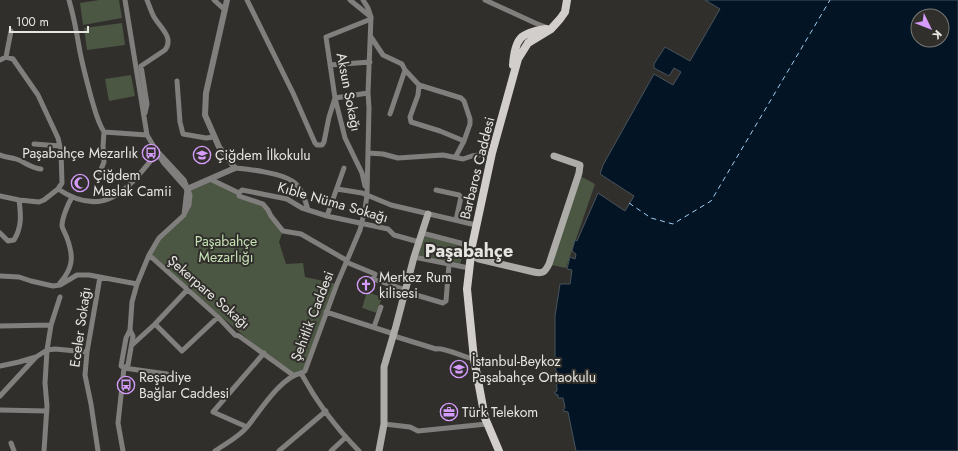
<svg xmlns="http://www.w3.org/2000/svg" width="958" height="451" viewBox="0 0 958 451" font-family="Jost,sans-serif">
	<rect width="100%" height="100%" fill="#312f2b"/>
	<path fill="#4b5643" d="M99,0H119L122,18L83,25L80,3Z
		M122,23L125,45L87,50L84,28Z
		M131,75L135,96L109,101L105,79Z
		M580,176L595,184L566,268L551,265Z
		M210,179L262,205L283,231L279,242L286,264L303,263L305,277L337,284L305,371L293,375C243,338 197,294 149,255L159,238L183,216L187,189Z
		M423,236L465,246L460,265L418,255Z
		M367,292L382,297L377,313L362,308Z"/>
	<path fill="#031524" stroke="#47535d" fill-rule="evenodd" d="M705,0H958V451H576L568,412L563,411L565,407L563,398H558V395L555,394V392L557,391L555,357V316L560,284H570L572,270L567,269L570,257L575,259L576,254L572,251L575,240L577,241L598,193L625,211L634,196L600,174L603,165L654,74L673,85L681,72L674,68L669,76L654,68V64L665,47L690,61L720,9ZM918,16H942V40H918Z"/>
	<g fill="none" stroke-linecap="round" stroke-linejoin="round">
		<path stroke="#a2cef3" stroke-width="1" stroke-dasharray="5 4" stroke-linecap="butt" d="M629,203L651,218L673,224L711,201L830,0"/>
		<path stroke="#807f7d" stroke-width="5" d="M69,0C74,17 77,34 80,52C83,67 87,82 91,97C95,110 97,121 104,132L147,135
			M125,0L147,135L163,162L186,188
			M214,0L225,10
			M247,0L293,93L315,143L317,145H322L324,142L329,117L335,98
			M350,0L371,17
			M485,0L535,23L548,28
			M371,37L383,55L402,64L405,70L419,85L461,98L464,101L470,119V124L464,141L456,156
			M6,57L11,31
			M0,60L6,57L13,59L38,95L58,138L61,151L62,183L58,189L44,200L39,202L19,200L0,196
			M330,65L370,62
			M177,81L180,122L183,134L206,138L214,137
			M419,85L418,95L410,117L411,122L440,131L464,141
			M335,98L368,93
			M145,113L147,104L141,66L165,50C175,37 158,26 153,15C151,11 149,5 147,0
			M390,114L405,70
			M34,144L60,146
			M368,153L383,154L398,158L443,155L463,159L472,156L492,153
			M0,155C6,158 10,157 16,159C25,162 31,168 41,169
			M235,168C248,169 281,173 292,181C302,187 305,200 308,210
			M100,172L104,162L103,146L104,132
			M210,179L239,193V196L263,204L268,210L271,216L283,231L301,234L346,260
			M365,186L362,173L345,138L335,98L326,37L371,19
			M58,189C106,221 129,187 158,152
			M337,189L362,193L391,205L476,225
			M436,190L459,195L461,197L456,220
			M239,193L242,190L287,199L302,208L327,216L388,229L394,235L419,242
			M184,215L187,189
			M327,216L344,168
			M0,233L8,241L14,240C22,227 21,215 19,200
			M422,233L472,246
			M149,255L218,317L235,335L239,336L293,375
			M414,257L469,268
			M346,262L375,274L373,279L406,290
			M0,276L19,277L31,281L53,286L60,285L77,275H89L137,284
			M60,283C73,268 74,257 67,238C66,235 63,230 62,226C62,218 68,204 72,197
			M406,292L443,303L446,301L449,264
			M326,312L394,334L397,337L436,349C443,347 464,357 474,359
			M155,324L182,351L218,317
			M51,325L60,297
			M0,326L51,325L47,350L45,383L47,406L44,451
			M374,327L381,307
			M132,345L155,324L188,289
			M0,366L19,362L36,357L47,350L55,349L87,352
			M124,368L167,374
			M124,368L128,365L133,336L130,330
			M0,396L36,357
			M0,410L47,411
			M384,424L410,427L418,431L487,424
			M247,427L213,412L264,353
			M11,443L14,451
			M98,451L91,404L85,375L87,352L100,277
			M123,451L118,423L124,368L121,366L126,338L130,330L132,302L137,284L149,255L159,238L183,216L189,205L190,195L184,180L158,152
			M215,451C225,444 239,437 247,427C260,411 281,377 301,373
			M279,451L326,411
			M331,451L346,437
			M359,451C336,428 316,401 301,373L305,371L337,284L360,230L365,209L367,195L369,108L368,93L371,17L368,8L363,0"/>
		<path stroke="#807f7d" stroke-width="6" d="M187,189L235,168L219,147L205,115L206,93L227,0"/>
		<path stroke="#aeaca9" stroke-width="7" d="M471,255L479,259L534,272C543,274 545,272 549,264L579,173L580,165L554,156
			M379,451L384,424V367L396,326L414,257L428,214"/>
		<path stroke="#d1cecb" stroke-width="8" d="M513,65C515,38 520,33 546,29
			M499,451L485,418L474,359L467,289L472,246L492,153L518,59L528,43L551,29L560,19L565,12L567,0"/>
	</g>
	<defs>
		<symbol id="bus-ring" viewBox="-11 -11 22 22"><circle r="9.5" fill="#312f2b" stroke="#d59cfb" stroke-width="1.5"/><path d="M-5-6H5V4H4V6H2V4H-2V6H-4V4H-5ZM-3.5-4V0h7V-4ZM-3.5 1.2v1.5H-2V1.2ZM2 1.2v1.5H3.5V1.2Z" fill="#d59cfb"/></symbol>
		<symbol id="school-ring" viewBox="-11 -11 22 22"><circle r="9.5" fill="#312f2b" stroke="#d59cfb" stroke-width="1.5"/><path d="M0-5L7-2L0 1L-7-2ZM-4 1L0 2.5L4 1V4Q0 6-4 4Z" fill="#d59cfb"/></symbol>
		<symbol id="mosque-ring" viewBox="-11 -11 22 22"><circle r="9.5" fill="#312f2b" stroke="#d59cfb" stroke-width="1.5"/><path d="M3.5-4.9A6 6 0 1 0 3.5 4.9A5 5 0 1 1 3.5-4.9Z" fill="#d59cfb"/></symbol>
		<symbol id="church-ring" viewBox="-11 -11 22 22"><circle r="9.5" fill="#312f2b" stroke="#d59cfb" stroke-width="1.5"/><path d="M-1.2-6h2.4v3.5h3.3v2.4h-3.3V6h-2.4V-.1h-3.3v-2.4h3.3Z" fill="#d59cfb"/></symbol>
		<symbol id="office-ring" viewBox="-11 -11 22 22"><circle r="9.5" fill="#312f2b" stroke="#d59cfb" stroke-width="1.5"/><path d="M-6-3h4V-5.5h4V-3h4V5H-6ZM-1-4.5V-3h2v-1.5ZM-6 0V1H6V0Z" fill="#d59cfb"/></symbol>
	</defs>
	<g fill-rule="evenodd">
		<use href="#bus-ring" x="141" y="143" width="20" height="20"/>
		<use href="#school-ring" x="192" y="145" width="20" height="20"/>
		<use href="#mosque-ring" x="70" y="173" width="20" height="20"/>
		<use href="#church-ring" x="356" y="275" width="20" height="20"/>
		<use href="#school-ring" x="449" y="359" width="20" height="20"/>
		<use href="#bus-ring" x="116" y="375" width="20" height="20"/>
		<use href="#office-ring" x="439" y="402" width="20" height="20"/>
	</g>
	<g text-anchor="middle" stroke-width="4" stroke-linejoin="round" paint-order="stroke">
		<g font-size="14" fill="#e6e5e2" stroke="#312f2b">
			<text transform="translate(349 92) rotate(79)" y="5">Aksun Sokağı</text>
			<text transform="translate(477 168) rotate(-76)" y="5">Barbaros Caddesi</text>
			<text transform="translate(333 202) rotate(16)" y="5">Kıble Nüma Sokağı</text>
			<text transform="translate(209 292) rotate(41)" y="5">Şekerpare Sokağı</text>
			<text transform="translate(312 316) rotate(-69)" y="5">Şehitlik Caddesi</text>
			<text transform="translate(80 327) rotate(-82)" y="5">Eceler Sokağı</text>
		</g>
		<g font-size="14" fill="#e6e5e2" stroke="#312f2b" text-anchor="start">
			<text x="138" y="158" text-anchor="end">Paşabahçe Mezarlık</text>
			<text x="215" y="160">Çiğdem İlkokulu</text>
			<text x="93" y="180">Çiğdem<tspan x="93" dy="16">Maslak Camii</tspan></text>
			<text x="379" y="282">Merkez Rum<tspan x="379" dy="16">kilisesi</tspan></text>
			<text x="472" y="366">İstanbul-Beykoz<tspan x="472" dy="16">Paşabahçe Ortaokulu</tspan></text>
			<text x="139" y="382">Reşadiye<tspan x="139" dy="16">Bağlar Caddesi</tspan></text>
			<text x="462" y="417">Türk Telekom</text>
		</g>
		<g font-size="14" fill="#c6e3b4" stroke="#312f2b">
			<text x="226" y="246">Paşabahçe<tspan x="226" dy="16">Mezarlığı</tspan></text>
		</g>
		<g font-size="18" font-weight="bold" fill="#e6e5e2" stroke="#312f2b">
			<text x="469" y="257">Paşabahçe</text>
		</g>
	</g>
	<g transform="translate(930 28) rotate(133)"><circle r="19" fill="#312f2b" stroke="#797874"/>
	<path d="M0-3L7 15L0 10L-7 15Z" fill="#d59cfb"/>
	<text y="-6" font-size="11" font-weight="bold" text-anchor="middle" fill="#e6e5e2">K</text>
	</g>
	<path d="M10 26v6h78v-6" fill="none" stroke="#e6e5e2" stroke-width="2"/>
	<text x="16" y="26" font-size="12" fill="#e6e5e2" stroke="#312f2b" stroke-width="3" paint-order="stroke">100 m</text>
</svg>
